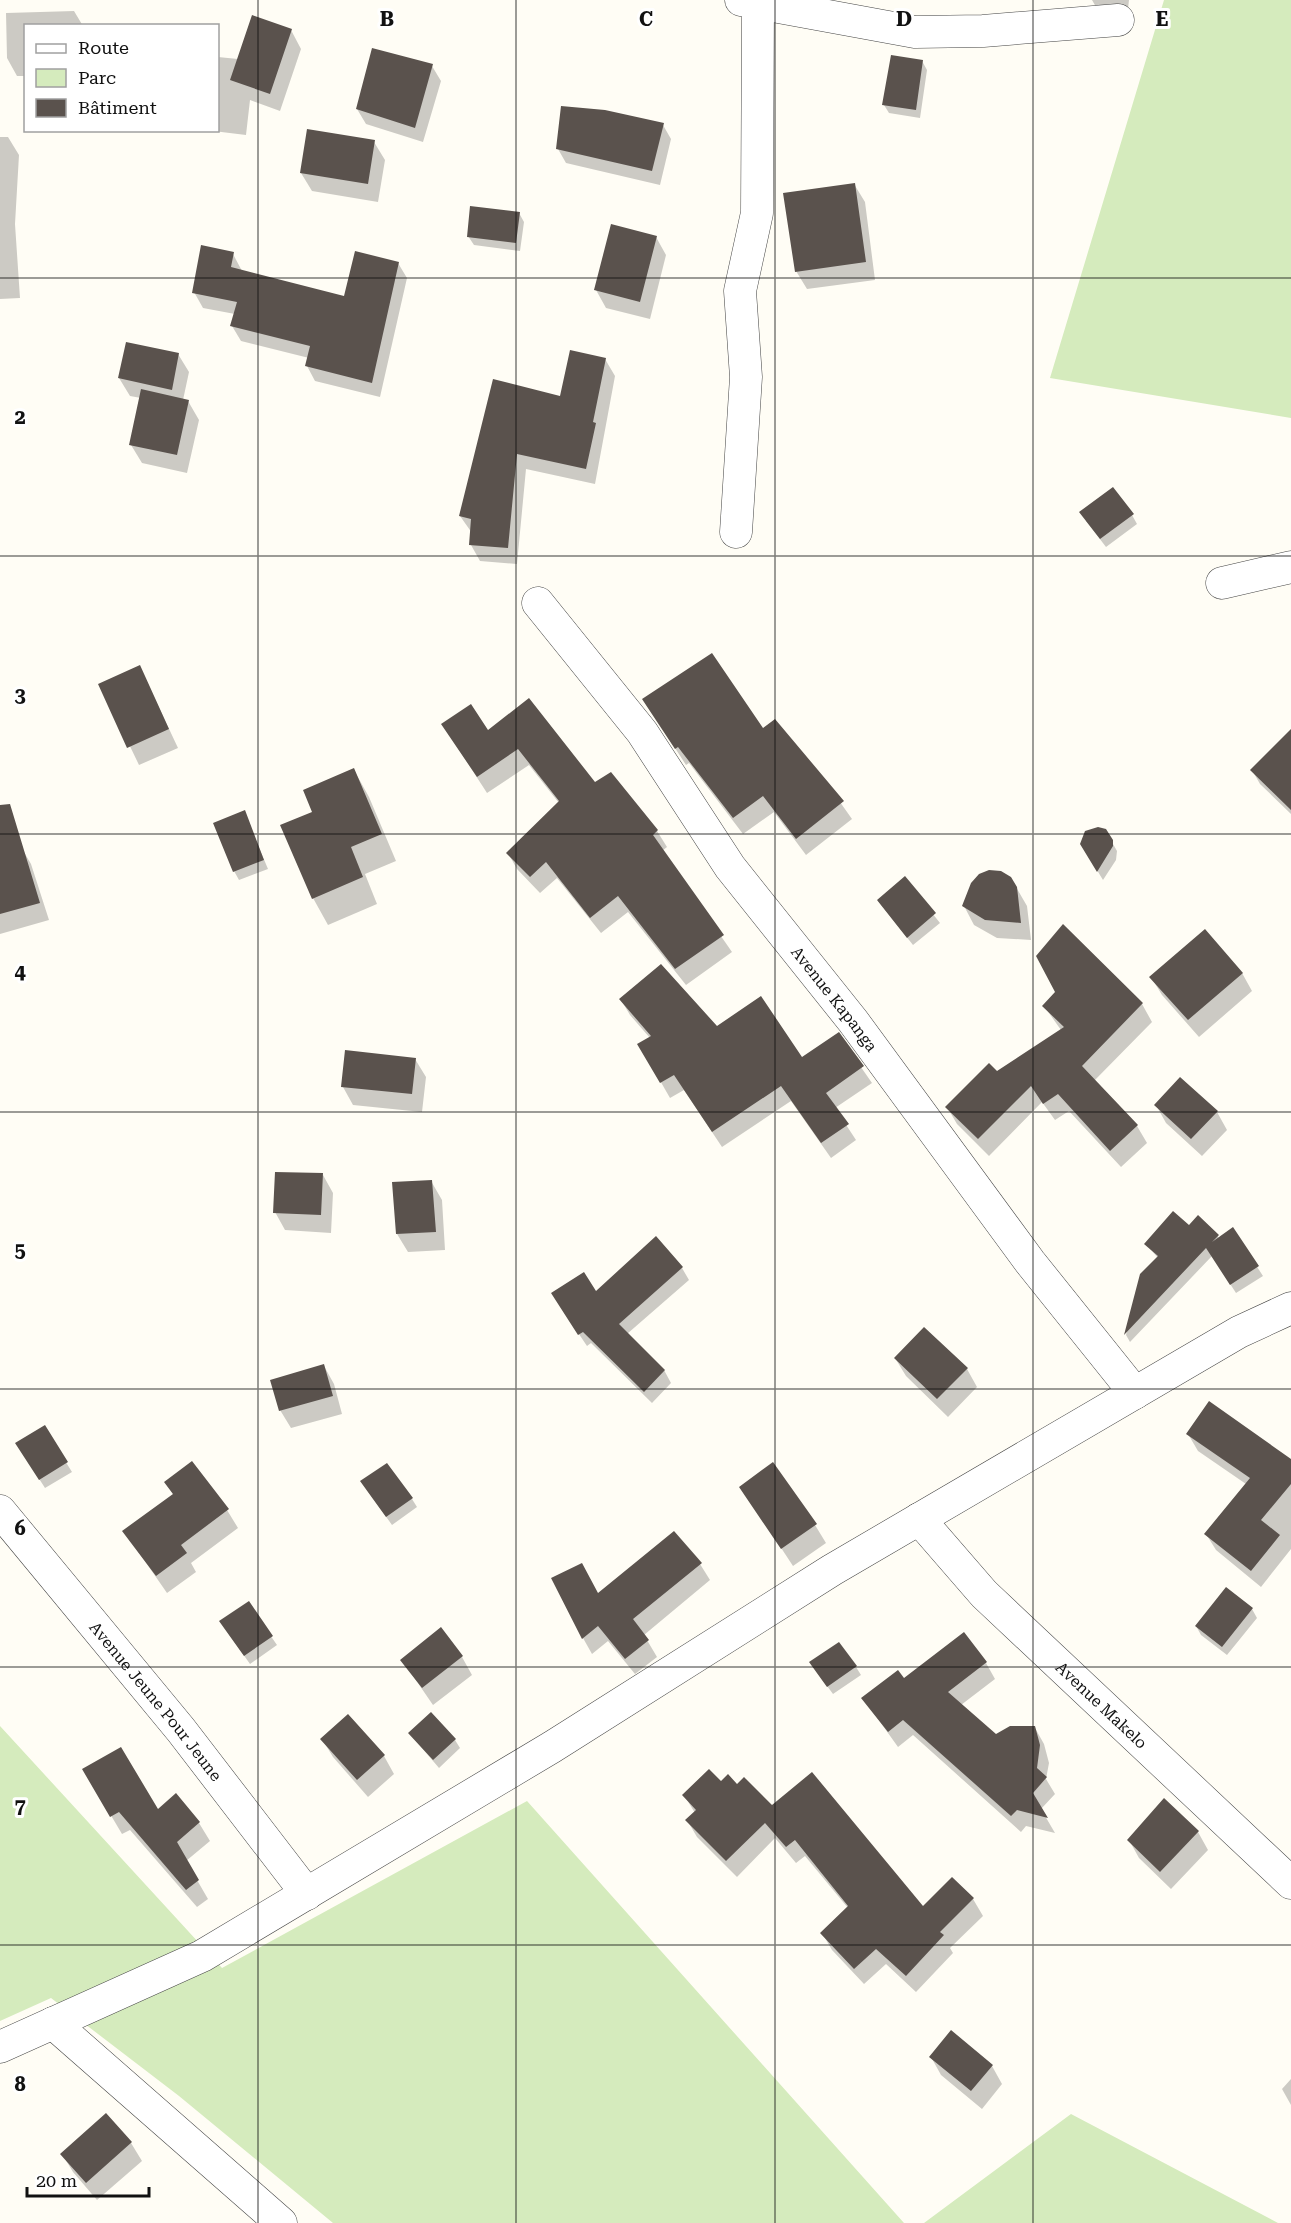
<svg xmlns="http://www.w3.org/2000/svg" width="1291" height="2223" viewBox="0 0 1291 2223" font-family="'Roboto Serif',serif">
	<rect width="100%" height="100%" fill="#fffdf5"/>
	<path fill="#d5ebbd" d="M1164,0H1291V418L1050,378Z
		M0,1726L222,1968L527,1801L904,2223H333L179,2096L51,1998L0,2021Z
		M1071,2114L1278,2223H924Z"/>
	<path fill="#0003" d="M1092,0H1129L1128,9L1096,7Z
		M74,11L83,26H26V76H17L7,58L6,13Z
		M291,30L301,49L280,111L250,100L246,135L205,130H218V57L238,59Z
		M922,61L927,70L920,118L889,113L884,105Z
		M432,66L441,81L423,142L366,124L357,109Z
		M663,125L671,139L660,185L566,163L558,149Z
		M0,137H8L19,155L15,224L20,298L0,299Z
		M374,142L385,160L378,202L312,191L301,173Z
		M854,184L865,202L875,280L807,289L796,271Z
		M519,213L524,222L520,251L474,245L468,236Z
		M656,237L666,255L650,319L606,308L596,290Z
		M233,254L242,271L345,297L398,263L407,278L380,397L315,381L307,366L309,358L241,341L232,326L235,314L203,308L194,292Z
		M178,354L189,372L183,400L188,401L199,420L187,473L142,463L131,445L141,398L130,396L119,378Z
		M605,359L615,376L595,484L526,469L517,564L480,561L471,545L472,533L460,516L562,398Z
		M1132,515L1137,524L1106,547L1086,521Z
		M140,667L178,748L139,765L100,684Z
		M644,700L763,730L818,771L852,819L806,855L774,812L743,834L689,763L686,765Z
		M443,725L488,732L595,784L610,774L657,831L667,847L662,851L732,952L686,985L628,912L601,933L557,878L540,893L517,869L508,853L559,803L529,765L487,793Z
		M1291,731V814L1260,784L1252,770Z
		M354,770L369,797L396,861L365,874L377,904L328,925L313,898L314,813Z
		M244,812L268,869L239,880L234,871Z
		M1105,830L1117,851L1116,860L1103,880L1081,844Z
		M21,847L31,864L49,920L0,934V853Z
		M905,879L940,923L913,945L878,901Z
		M1016,887L1027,906L1031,940L997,938L974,925L964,906Z
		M1063,926L1142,1004L1152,1022L1094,1081L1137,1126L1147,1143L1121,1167L1069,1111L1055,1120L1042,1102L989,1156L957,1124L947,1107L1061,1030L1044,1006L1057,993Z
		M1242,973L1252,991L1199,1037L1162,995L1151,977Z
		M621,1000L716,1028L801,1059L838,1034L872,1083L835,1108L856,1140L831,1158L791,1101L722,1147L684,1090L670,1098L639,1044L650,1038L630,1015Z
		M415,1059L426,1077L422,1112L353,1105L343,1087Z
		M1156,1105L1217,1112L1227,1130L1202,1156L1166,1123Z
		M323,1175L333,1193L331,1233L285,1230L275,1212Z
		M431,1181L442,1200L445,1250L408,1252L397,1234Z
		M1189,1227L1217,1235L1219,1239L1233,1230L1263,1276L1236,1293L1212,1256L1130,1342L1126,1335L1141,1275L1158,1258L1146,1244Z
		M682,1268L689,1280L627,1334L664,1370L671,1383L652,1403L591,1343L587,1346L560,1306Z
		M895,1358L967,1369L977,1387L948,1417L906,1376Z
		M324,1366L334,1384L342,1414L291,1428L280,1410Z
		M44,1427L72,1472L45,1488L22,1452Z
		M1188,1434L1291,1461V1549L1261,1587L1216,1550L1206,1534L1246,1484L1198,1451Z
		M166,1482L227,1510L238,1528L191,1563L196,1572L167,1593L124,1531L174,1496Z
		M741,1487L815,1525L826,1543L793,1566Z
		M367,1490L412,1499L417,1507L392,1525Z
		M700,1564L710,1580L644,1635L657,1657L635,1674L608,1641L592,1654L583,1638L598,1595Z
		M248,1603L277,1645L250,1664L226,1630Z
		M1252,1609L1257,1618L1227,1655L1201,1635L1196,1626Z
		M462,1657L472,1675L433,1705L402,1660Z
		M986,1663L995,1679L961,1705L996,1736L1035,1728L1044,1744L1049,1763L1046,1779L1055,1794L1041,1809L1055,1833L1026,1826L1021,1832L913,1735L898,1747L863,1698L904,1680Z
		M856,1667L861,1675L833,1694L816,1671Z
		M410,1734L455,1740L460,1748L439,1768Z
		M322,1739L384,1756L394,1774L368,1797L333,1757Z
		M84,1770L157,1812L176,1796L199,1823L210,1841L186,1861L208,1899L197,1907L130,1830L122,1834Z
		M721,1783L737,1786L772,1807L923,1908L952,1879L973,1899L983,1916L950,1948L953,1953L916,1992L886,1964L864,1984L832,1950L822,1933L848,1908L805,1856L796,1863L775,1838L737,1877L697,1837L687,1820L695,1813L684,1795Z
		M1198,1832L1208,1850L1171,1889L1139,1858L1129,1840Z
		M931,2057L992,2066L1002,2084L982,2109L941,2075Z
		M1291,2079V2105L1282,2089Z
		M106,2115L131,2143L142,2161L97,2200L73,2172L62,2154Z"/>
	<path fill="#5a524d" d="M252,15L292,29L270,94L230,80Z
		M372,48L433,64L415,128L356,109Z
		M891,55L923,60L916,110L882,105Z
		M561,106L605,110L664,123L652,171L556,149Z
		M307,129L375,140L368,184L300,173Z
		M855,183L866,262L795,272L783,193Z
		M470,206L520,212L516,243L467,237Z
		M611,224L657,236L640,302L594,290Z
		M201,245L234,252L231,267L344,296L355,251L399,262L372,383L305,366L310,346L230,326L237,302L192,293Z
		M126,342L179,353L172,390L118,378Z
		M570,350L606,358L593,422L596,423L586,469L517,454L508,548L469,545L471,519L459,516L493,379L560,396Z
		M141,389L189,400L177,455L129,445Z
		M1113,487L1134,514L1100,539L1079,512Z
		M712,653L763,728L775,719L844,801L796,839L763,796L733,818L678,747L675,749L642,699Z
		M140,665L169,729L127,748L98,684Z
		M529,698L595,782L611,772L658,830L653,835L724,935L675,969L618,896L590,918L546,862L530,877L506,853L559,801L518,749L477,777L441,724L471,704L488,730Z
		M1291,729V810L1250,770Z
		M354,768L382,834L351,847L363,877L312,899L280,825L312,812L303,790Z
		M10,804L40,903L0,914V805Z
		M245,810L264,860L233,872L213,823Z
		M1098,827L1106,829L1113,840V846L1097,872L1080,844L1085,831Z
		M989,870L1001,871L1011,877L1017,887L1021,923L985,920L962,906L971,883L979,874Z
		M905,876L936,913L907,938L877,900Z
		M1063,924L1143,1003L1082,1066L1138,1125L1110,1151L1058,1094L1043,1104L1031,1086L978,1139L945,1107L989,1063L997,1071L1064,1027L1042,1006L1055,992L1036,956Z
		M1205,929L1243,973L1188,1020L1149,977Z
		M661,964L717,1026L761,996L802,1057L839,1032L864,1066L826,1093L849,1124L821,1143L781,1086L712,1132L674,1075L660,1083L637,1044L651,1036L619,999Z
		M345,1050L416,1058L412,1094L341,1087Z
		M1180,1077L1218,1111L1191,1139L1154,1105Z
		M275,1172L323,1173L321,1215L273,1213Z
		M432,1180L436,1232L396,1234L392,1182Z
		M1173,1211L1189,1225L1198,1215L1219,1235L1212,1242L1233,1227L1259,1266L1230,1285L1206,1248L1124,1335L1140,1274L1158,1256L1144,1244Z
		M656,1236L683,1267L619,1324L665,1370L644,1392L583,1332L578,1335L551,1293L584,1272L596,1291Z
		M924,1327L968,1368L937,1399L894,1358Z
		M324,1364L333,1396L279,1411L270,1380Z
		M1209,1401L1291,1459V1484L1261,1520L1280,1535L1251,1571L1204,1534L1250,1478L1186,1434Z
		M45,1425L68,1462L39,1480L15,1443Z
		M192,1461L229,1509L181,1545L187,1553L156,1576L122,1531L173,1494L164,1482Z
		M773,1462L817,1524L781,1549L739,1487Z
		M387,1463L413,1498L386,1517L360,1481Z
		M674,1531L702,1563L633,1619L649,1640L625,1659L598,1626L582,1639L551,1578L582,1563L598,1593Z
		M1226,1587L1253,1608L1222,1647L1195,1626Z
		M249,1601L273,1636L244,1656L219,1621Z
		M441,1627L463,1656L422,1688L400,1660Z
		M964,1632L987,1662L948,1692L996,1734L1010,1726H1035L1040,1745L1037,1768L1047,1777L1033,1793L1048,1818L1017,1810L1011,1816L903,1720L888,1732L861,1698L898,1670L904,1678Z
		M839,1642L857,1666L827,1687L809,1662Z
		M431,1712L456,1739L433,1760L408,1733Z
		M348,1714L385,1755L357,1780L320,1739Z
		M121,1747L158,1809L176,1793L200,1822L177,1842L199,1880L186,1890L119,1812L110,1817L82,1769Z
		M709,1769L721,1781L728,1774L737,1784L744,1777L772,1805L812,1772L923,1906L952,1877L974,1898L940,1932L944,1935L906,1976L876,1949L854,1969L820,1933L848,1906L795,1840L786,1847L765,1823L726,1861L685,1820L696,1810L682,1795Z
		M1164,1798L1199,1831L1160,1872L1127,1840Z
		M951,2030L993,2065L971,2091L929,2057Z
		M106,2113L132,2142L86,2183L60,2154Z"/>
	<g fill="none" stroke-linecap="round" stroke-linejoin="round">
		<defs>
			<g id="street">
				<path d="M741,0L915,32L983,31L1118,20"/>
				<path d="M736,532L746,377L740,291L757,213L758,3"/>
				<path d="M1222,583L1291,567"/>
				<path id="s1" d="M538,603L642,732L730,867L853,1021L1030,1262L1135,1393"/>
				<path id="s2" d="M0,1511L181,1730L307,1894"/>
				<path id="s3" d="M919,1519L984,1594L1291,1883"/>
				<path d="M53,2023L281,2223"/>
				<path d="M0,2047L202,1956L552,1747L832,1570L1239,1332L1291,1308"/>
			</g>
		</defs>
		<use href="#street" stroke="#444" stroke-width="33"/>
		<use href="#street" stroke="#fff" stroke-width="32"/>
	</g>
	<path fill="none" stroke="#111" stroke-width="1.5" stroke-opacity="0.55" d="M258,0V2223M516,0V2223M775,0V2223M1033,0V2223M0,278H1291M0,556H1291M0,834H1291M0,1112H1291M0,1389H1291M0,1667H1291M0,1945H1291"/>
	<g text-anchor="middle" stroke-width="6" stroke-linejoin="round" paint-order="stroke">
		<g font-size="16" fill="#111" stroke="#fff">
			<text dy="6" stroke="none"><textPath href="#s1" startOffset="495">Avenue Kapanga</textPath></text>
			<text dy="6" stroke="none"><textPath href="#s2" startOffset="246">Avenue Jeune Pour Jeune</textPath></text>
			<text dy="6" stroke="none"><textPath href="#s3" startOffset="261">Avenue Makelo</textPath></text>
		</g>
	</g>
	<g font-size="20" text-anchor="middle" font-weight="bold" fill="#111" stroke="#fff" stroke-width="6" stroke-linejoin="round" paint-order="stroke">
		<text x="387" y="26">B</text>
		<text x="646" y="26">C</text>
		<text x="904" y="26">D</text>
		<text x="1162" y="26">E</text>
		<text x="20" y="424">2</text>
		<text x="20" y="702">3</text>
		<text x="20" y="979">4</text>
		<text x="20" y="1257">5</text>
		<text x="20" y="1535">6</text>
		<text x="20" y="1813">7</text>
		<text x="20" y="2091">8</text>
	</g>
	<rect x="24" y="24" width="195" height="108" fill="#ffffff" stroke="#a0a0a0" stroke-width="1.5"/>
	<rect x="36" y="44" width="30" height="9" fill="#ffffff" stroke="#a0a0a0" stroke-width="1.5"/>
	<text x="78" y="54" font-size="18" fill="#111111">Route</text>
	<rect x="36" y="69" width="30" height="18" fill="#d5ebbd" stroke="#a0a0a0" stroke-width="1.5"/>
	<text x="78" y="84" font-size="18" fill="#111111">Parc</text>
	<rect x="36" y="99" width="30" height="18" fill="#5a524d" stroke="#a0a0a0" stroke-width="1.5"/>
	<text x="78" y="114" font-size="18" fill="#111111">Bâtiment</text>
	<path d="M27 2187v9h122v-9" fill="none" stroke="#111111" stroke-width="3"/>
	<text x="36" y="2187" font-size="18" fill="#111111" stroke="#ffffff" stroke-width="4.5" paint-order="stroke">20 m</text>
</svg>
